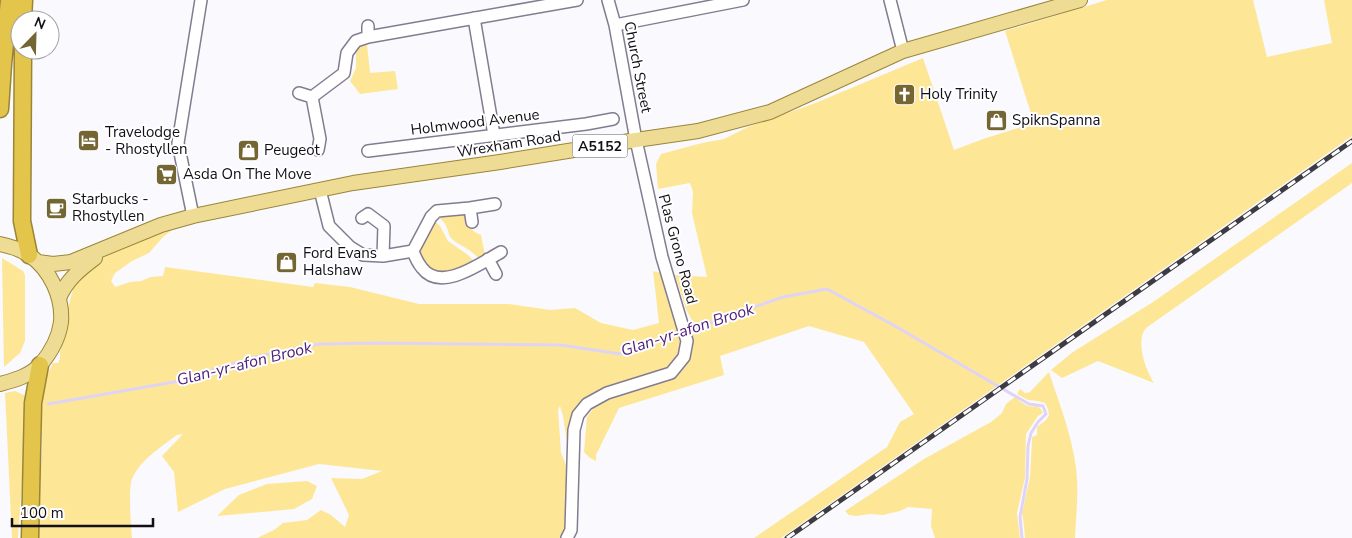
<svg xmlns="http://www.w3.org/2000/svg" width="1352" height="538" viewBox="0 0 1352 538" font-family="'Nunito Sans',sans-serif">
	<rect width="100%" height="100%" fill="#faf9fd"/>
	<path fill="#fde797" d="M1107,0H1253L1267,57L1332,43L1324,0H1352V136L781,538H754L887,447L900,422L914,414L864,342L809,326L720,356L724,375L619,408L596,455V461L590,458L584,452L587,417L595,406L609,399V389L584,399L571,417L568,449L563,416L560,406L558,410L561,453L569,472L567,530L562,538H257L274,530L283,523L307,520L321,510L331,515L345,527L349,515L331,478L362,479L382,471L319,464L225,489L178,512L174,472L162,456L183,434L177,435C161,447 140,460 132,479C128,488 131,526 132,538H36L42,451V423L40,399L45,379L53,363H58L60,358V352L65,334L69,304L74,285L93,264L122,246L145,236L194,222L172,230L163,237L149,253L132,261L115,273L111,281L115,287L130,282L141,281L151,277L163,276L165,267L313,287L315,283L350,287L419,304H509L550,310L575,308L601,323L633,330L659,323L653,271L661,273L692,341L693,322L686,309L675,275L707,277L692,213L693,192L690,183L658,189L656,164L661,154L702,143L724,139L748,127L813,104L923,58L954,150L983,139L1034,123L1005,31Z
		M367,44L370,73L395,71L398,89L360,94L350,81L356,68V52L358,45Z
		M1352,163V183L1146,328C1135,341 1146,371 1154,383L1098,361L1062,378L1051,370L1073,352L1153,302Z
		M461,212C470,219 464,228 481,235L485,255L479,259C470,248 461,247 452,239C448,235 449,232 447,228C445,222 441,219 436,216Z
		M433,219L440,226L448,241L468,255L474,261C460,268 441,281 426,268C423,264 420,255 418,250Z
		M2,258L23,271L25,275V341L20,353L4,367Z
		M1049,372C1059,403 1072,435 1076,468C1079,491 1076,515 1075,538H1025L1024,526L1022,513L1030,477L1032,440V437L1037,435V427L1046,420L1049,415L1048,409L1045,403L1038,401L1028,400L1017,394L1020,389L1025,393L1030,392Z
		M15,391L28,397L18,538H12L5,393Z
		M1015,397C1018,400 1022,403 1026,405C1034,409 1038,402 1043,413L1038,416L1026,434L1025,478L1017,513L1020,538H935L931,526L932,509L908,507L900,511L883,515L870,514L856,516L849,515L845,511L924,459L991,422L1002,413L1006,404Z
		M307,481L317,486L312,499L294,509L217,516L239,495L267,484Z"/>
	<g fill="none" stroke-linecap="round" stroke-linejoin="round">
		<path stroke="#dfd4f5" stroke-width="3" d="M687,331L783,297L827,289L895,326L984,378L1029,404L1043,406L1046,414L1038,422L1031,433L1028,446L1027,479L1020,517L1022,538
			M48,404L174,382L255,357L319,344L378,343L561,345L620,354L681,333"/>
		<defs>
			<path id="minor" d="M890,0L903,51
				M474,18L494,135
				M615,25L743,0
				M368,26V37L577,0
				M299,93L312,97
				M318,150L320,139L312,97L344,73L347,53L356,41L368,37
				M368,151L586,124L613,119
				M320,190L329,226L350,247L363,255L383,256L413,251L431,217L437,211L470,208L495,204
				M470,208L472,222
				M193,216L178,143L201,0
				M362,218L368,214L384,226L383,256
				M413,251C415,257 418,263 422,268C441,293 481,263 501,252
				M488,259L496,274
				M567,538L571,530L574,430L578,415L587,404L607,393L671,373L684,357L687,341L662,257L636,140L615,25L608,0"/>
			<path id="major" d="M0,244C10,246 20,249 29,255C50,269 63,297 61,322C59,337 51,352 41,364C30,376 15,380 0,384
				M38,262L53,264L71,262L161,225L193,216L353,183L500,162L636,140L698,131L770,112L903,51L1080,0
				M59,298C67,280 79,270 95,258"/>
			<path id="highway" d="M23,20L24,0
				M23,50L22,221L29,255
				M0,109L3,64L9,0
				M30,538L33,403L40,365"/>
		</defs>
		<use href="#minor" stroke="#837c90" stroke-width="14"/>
		<use href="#major" stroke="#9a8539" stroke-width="16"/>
		<use href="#highway" stroke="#9a8539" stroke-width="19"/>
		<use href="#minor" stroke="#fff" stroke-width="11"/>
		<use href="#major" stroke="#efdc94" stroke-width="14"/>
		<use href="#highway" stroke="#e4c54c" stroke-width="16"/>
		<defs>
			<path id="rail" d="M787,538L1352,141"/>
		</defs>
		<use href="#rail" stroke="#3e3c43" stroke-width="5"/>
		<use href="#rail" stroke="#fff" stroke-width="3" stroke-dasharray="9" stroke-linecap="butt"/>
	</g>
	<defs>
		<symbol id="church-square" viewBox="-11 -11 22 22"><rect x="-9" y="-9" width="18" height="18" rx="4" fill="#746633" stroke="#fff"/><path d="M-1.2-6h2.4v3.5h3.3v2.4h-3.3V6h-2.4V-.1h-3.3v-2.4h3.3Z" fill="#fff"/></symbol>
		<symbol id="shop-square" viewBox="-11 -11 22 22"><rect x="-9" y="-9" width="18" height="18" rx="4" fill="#746633" stroke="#fff"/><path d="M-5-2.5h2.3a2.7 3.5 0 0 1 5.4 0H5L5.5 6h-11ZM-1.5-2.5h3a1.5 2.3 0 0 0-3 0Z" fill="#fff"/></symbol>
		<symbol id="hotel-square" viewBox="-11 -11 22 22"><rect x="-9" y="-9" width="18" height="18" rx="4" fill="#746633" stroke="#fff"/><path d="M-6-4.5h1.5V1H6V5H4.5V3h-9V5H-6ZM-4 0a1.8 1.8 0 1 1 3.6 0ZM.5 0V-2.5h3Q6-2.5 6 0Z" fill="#fff"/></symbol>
		<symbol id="supermarket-square" viewBox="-11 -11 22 22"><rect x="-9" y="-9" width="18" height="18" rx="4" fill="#746633" stroke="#fff"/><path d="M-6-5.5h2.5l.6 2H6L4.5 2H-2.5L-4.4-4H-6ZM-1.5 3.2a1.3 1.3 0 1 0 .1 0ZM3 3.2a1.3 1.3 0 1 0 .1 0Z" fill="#fff"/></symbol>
		<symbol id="cafe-square" viewBox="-11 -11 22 22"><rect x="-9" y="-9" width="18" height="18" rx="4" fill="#746633" stroke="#fff"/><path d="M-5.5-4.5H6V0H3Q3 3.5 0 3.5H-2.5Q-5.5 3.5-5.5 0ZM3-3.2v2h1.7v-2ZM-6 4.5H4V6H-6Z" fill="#fff"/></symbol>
	</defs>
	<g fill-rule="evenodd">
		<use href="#church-square" x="892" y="82" width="25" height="25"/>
		<use href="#shop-square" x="984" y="108" width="25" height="25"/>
		<use href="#hotel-square" x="76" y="128" width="25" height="25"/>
		<use href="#shop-square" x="236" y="138" width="25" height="25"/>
		<use href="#supermarket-square" x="154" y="162" width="25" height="25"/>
		<use href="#cafe-square" x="44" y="196" width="25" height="25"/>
		<use href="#shop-square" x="274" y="250" width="25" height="25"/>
	</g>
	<g text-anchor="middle" stroke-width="4" stroke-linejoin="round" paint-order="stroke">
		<rect fill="#fff" stroke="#59575d" stroke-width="1" x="572.5" y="134.5" width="55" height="23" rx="4"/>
		<g font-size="14" font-weight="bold" fill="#120f17">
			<text x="600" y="151">A5152</text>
		</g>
		<g font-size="15" fill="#120f17" stroke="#fff">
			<text transform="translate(638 67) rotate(79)" y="5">Church Street</text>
			<text transform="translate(475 122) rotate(-7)" y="5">Holmwood Avenue</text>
			<text transform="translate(509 144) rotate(-9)" y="5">Wrexham Road</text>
			<text transform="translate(678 249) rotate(75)" y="5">Plas Grono Road</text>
		</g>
		<g font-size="15" fill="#120f17" stroke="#fff" text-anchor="start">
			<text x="920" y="99">Holy Trinity</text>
			<text x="1012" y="125">SpiknSpanna</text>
			<text x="105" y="137">Travelodge<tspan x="105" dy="17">- Rhostyllen</tspan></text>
			<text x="264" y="155">Peugeot</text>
			<text x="183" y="179">Asda On The Move</text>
			<text x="72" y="204">Starbucks -<tspan x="72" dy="17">Rhostyllen</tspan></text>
			<text x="303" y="258">Ford Evans<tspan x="303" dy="17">Halshaw</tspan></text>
		</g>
		<g font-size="16" font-style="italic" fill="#4d217d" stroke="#fff">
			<text transform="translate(687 329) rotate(-18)" y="6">Glan-yr-afon Brook</text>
			<text transform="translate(244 363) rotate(-14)" y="6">Glan-yr-afon Brook</text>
		</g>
	</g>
	<g transform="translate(35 35) rotate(23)"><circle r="24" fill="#ffffff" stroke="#a09fa2"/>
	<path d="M0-4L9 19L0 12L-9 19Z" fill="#746633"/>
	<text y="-8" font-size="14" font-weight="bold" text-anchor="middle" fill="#120f17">N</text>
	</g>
	<path d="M12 518v8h141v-8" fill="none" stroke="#120f17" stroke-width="2.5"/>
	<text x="20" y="518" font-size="15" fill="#120f17" stroke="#ffffff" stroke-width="4" paint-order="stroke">100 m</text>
</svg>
